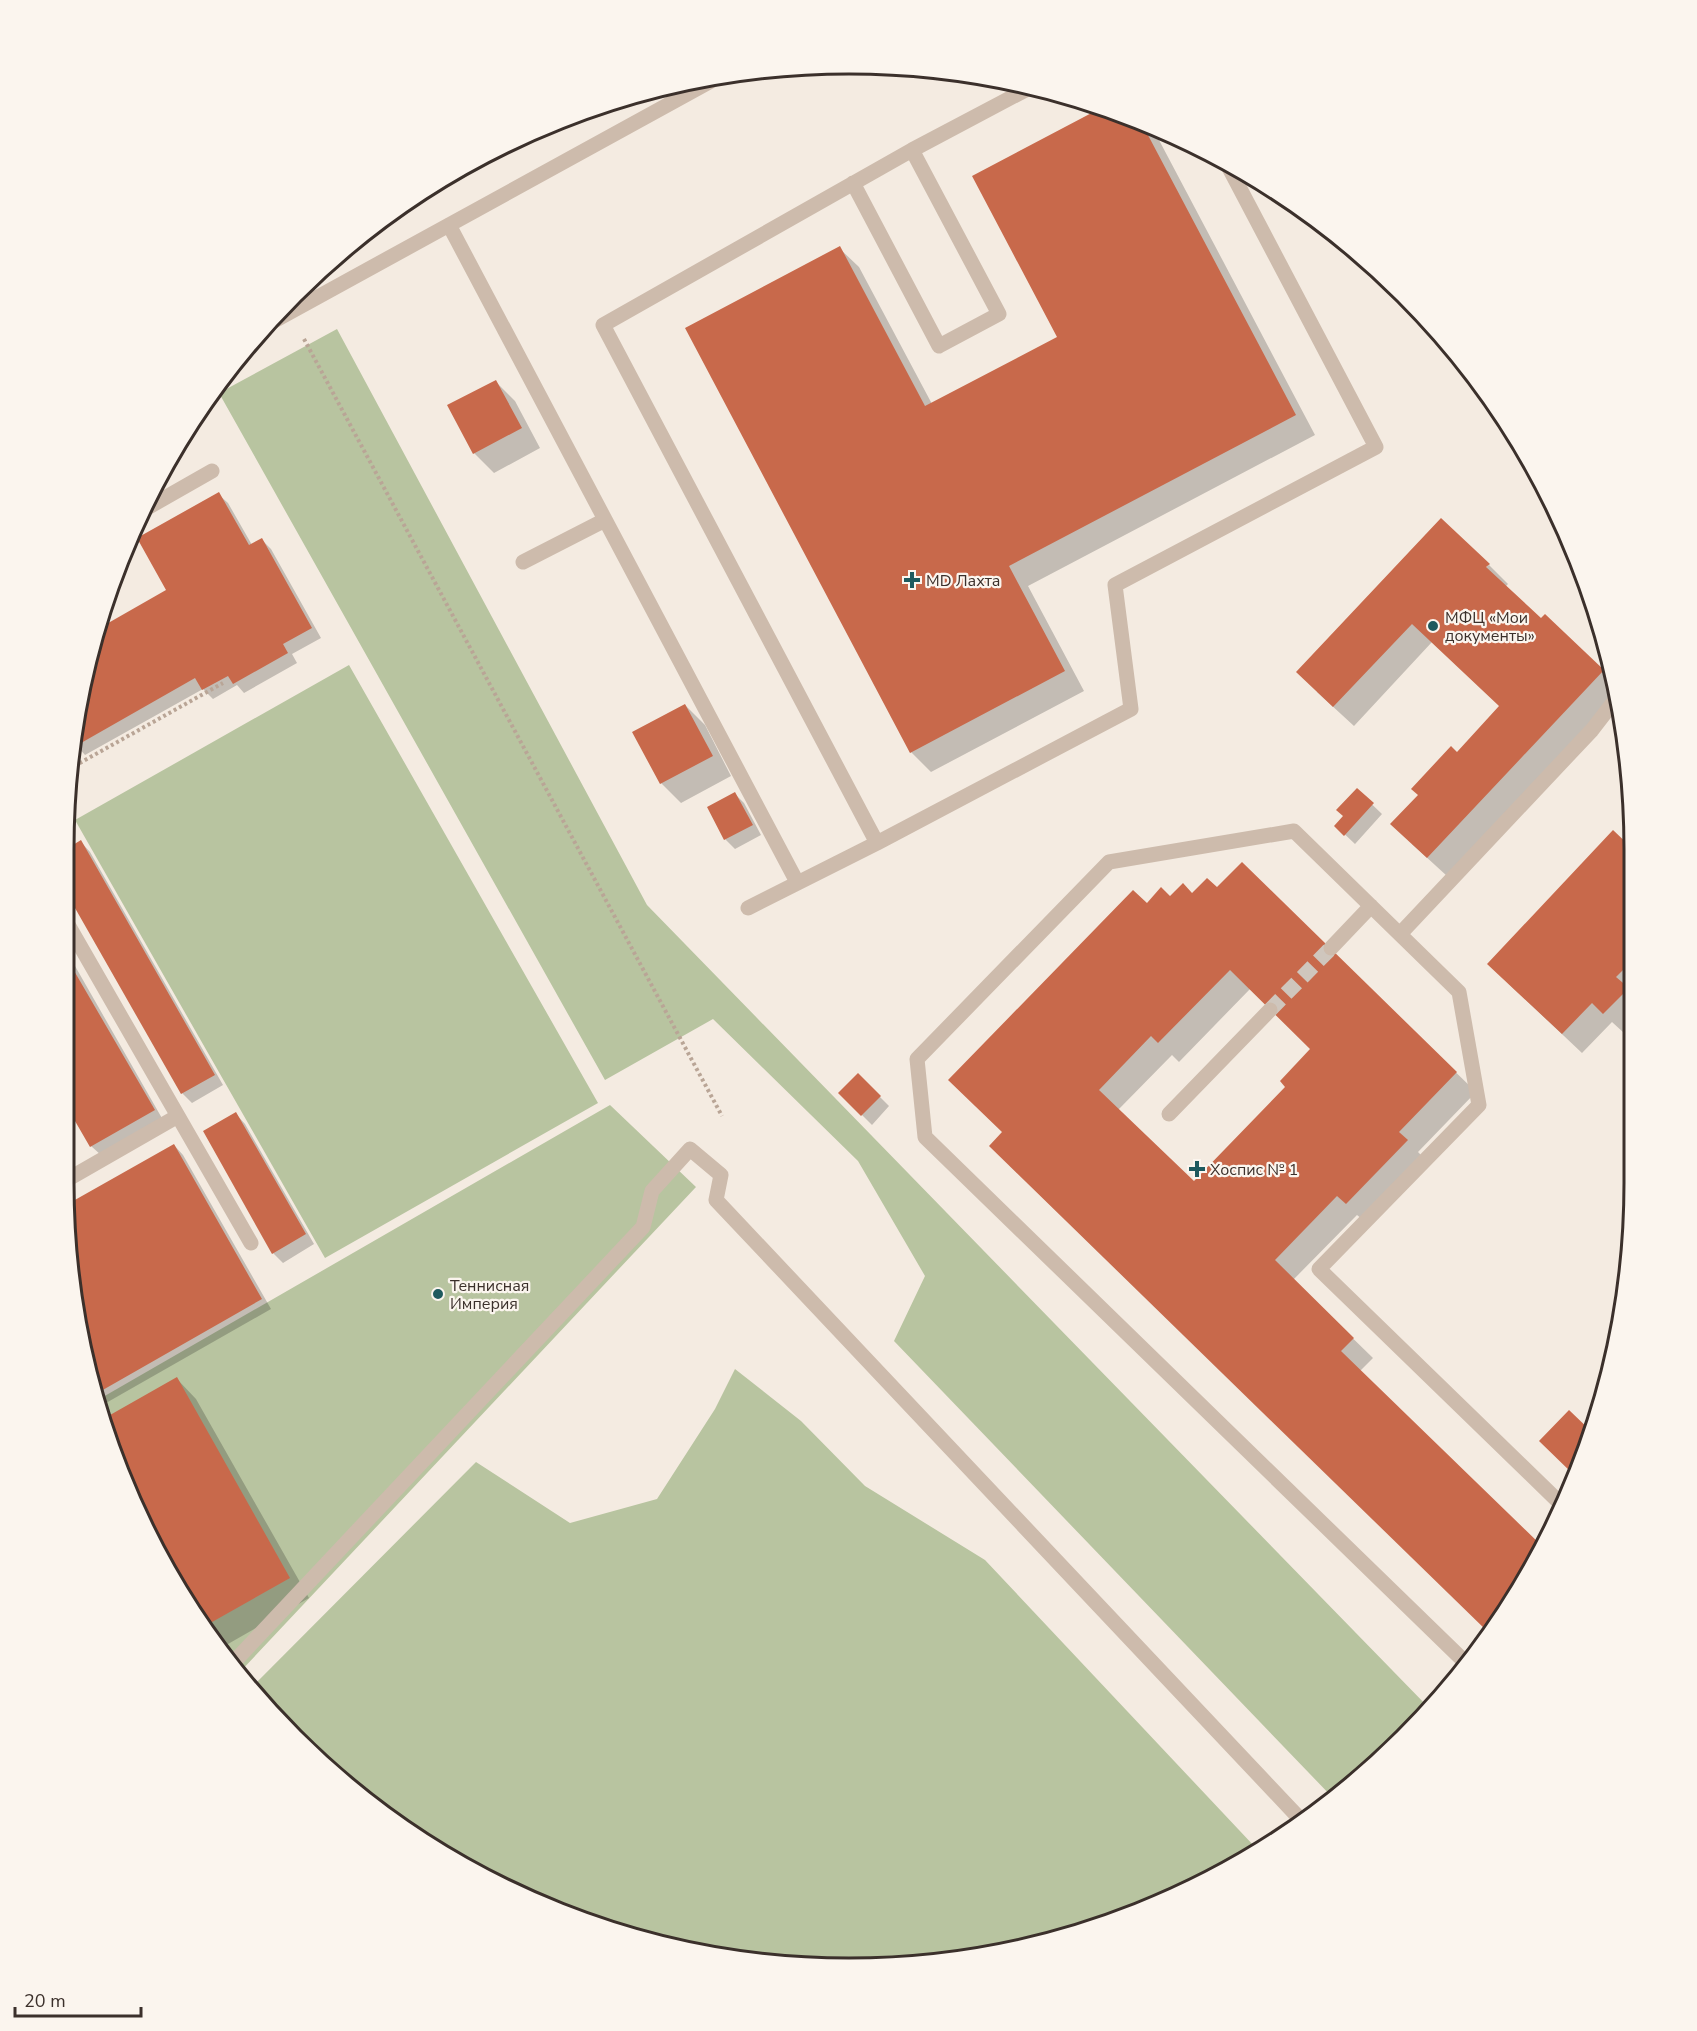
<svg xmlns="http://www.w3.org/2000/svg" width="1697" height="2031" viewBox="0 0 1697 2031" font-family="'Nunito Sans',sans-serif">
	<rect width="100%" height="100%" fill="#f4ebe1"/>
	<path fill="#b8c4a0" d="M337,329L647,905L1430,1709L1334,1799L894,1341L925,1276L858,1161L713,1019L605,1080L219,393Z
		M349,665L598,1103L325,1258L75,820Z
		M610,1105L696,1187L239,1673L168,1575L96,1401Z
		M735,1369L801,1421L865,1486L985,1560L1255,1847L1149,1908L1001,1953L797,1966L596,1926L412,1836L258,1701L250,1689L476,1462L570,1523L657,1499L715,1409Z"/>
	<path fill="#0003" fill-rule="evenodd" d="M1103,109L1150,123L1315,435L1028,586L1084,691L931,772L911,752L839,248L859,267L932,404L1059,337Z
		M496,382L515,401L540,448L494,473L474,453Z
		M218,494L228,503L252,545L262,540L271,549L321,638L292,654L297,663L244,693L237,685L213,699L203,689L85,755L71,739L87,659L99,653L92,640L95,632L168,591Z
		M1489,565L1508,584L1505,587L1541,621L1603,671L1615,682L1619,695L1447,876L1412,844L1420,795L1501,707L1432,642L1354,726L1317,692Z
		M685,705L705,725L731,776L681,803L661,783Z
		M1357,790L1382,814L1355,844L1336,826L1344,816Z
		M735,794L744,803L761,835L735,849L725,839Z
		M81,842L90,852L223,1085L192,1103L182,1093Z
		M1634,852L1633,1023L1624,1033L1612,1022L1582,1053L1509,984Z
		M1242,864L1476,1092L1418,1152L1427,1161L1367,1223L1357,1215L1293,1280L1373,1358L1360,1371L1541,1548L1529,1575L1489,1631L1010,1166L1004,1133L1147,905L1170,898L1217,889ZM1250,989L1312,1050L1287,1087L1194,1183L1118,1110L1172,1055L1179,1062Z
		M67,952L163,1120L101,1155L91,1146L64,1099Z
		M858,1075L889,1106L872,1125L840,1093Z
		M236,1114L245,1124L314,1244L283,1263L273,1253Z
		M174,1145L183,1155L271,1309L99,1407L90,1385L66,1207Z
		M177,1379L196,1399L309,1598L221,1648L168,1575Z"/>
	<path fill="#c8694b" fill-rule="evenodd" d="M1101,108L1140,120L1296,415L1009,566L1065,671L910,753L685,328L840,246L925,406L1057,337L972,176Z
		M496,380L522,428L473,454L447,405Z
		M219,492L249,545L262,538L312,628L283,644L288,653L233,684L228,676L202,690L195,678L74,747L71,741L87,657L97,652L91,642L96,630L166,590L137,538Z
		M1441,518L1490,564L1486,567L1541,618L1545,614L1604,670L1427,858L1390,824L1418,795L1411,789L1451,746L1457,752L1499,706L1412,624L1333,707L1296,672Z
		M685,704L713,756L660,784L632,732Z
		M1357,788L1374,803L1344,836L1334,826L1343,816L1336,810Z
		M735,792L753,825L724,840L707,807Z
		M1613,830L1634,850V959L1616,977L1629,988L1603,1014L1592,1003L1562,1034L1487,964Z
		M81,840L215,1075L181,1094L67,894L68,848Z
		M1242,862L1457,1072L1399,1132L1408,1140L1346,1204L1337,1196L1275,1260L1354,1338L1341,1351L1542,1546L1529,1575L1488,1632L989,1146L1002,1132L948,1080L1133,890L1147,903L1161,887L1170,896L1183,883L1192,893L1207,878L1217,887ZM1230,970L1310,1049L1280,1081L1285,1087L1194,1181L1099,1090L1151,1036L1158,1043Z
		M66,957L155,1110L90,1147L64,1102Z
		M858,1073L881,1096L861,1116L838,1093Z
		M236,1112L306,1234L272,1254L203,1131Z
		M174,1144L262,1299L94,1395L90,1385L66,1205Z
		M177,1377L290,1578L205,1626L168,1575L103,1419Z
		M1569,1410L1593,1433L1574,1475L1539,1441Z"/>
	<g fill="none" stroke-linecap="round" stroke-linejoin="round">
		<path stroke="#cfc6bd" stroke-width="15" stroke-dasharray="15 8" stroke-linecap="butt" d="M1270,1010L1331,948"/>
		<path stroke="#b9a596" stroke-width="4" stroke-dasharray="3 3" stroke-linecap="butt" d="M304,339L722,1116
			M69,769L223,683"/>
		<path stroke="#cdbbac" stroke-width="15" d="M1031,87L912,150L603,325L877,843L1131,709L1115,585L1376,447L1227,164
			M853,183L939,346L999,314L912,150
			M449,225L797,882
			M265,326L722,75
			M140,512L212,471
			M523,562L605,520
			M748,908L877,843
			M67,923L251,1243
			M1400,934L1592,730L1619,695
			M1331,948L1371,906
			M1169,1114L1270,1010
			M63,1182L178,1116
			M1466,1663L925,1137L917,1059L1109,862L1294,831L1459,992L1479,1105L1319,1269L1561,1504
			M232,1664L643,1227L652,1191L690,1149L721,1175L716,1200L1301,1820"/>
	</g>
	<g fill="#1f5a5e" stroke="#fbf5ee" stroke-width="2">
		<path d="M909 571h6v6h6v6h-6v6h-6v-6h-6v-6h6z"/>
		<circle cx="1433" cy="626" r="6"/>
		<path d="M1194 1160h6v6h6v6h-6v6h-6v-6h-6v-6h6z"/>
		<circle cx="438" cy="1294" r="6"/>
	</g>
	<g text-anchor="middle" stroke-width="4.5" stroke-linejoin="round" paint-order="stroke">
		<g font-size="16" fill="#3b302b" stroke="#fbf5ee" text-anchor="start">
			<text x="926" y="586">MD Лахта</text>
			<text x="1445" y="623">МФЦ «Мои<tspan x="1445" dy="18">документы»</tspan></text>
			<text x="1210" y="1175">Хоспис № 1</text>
			<text x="450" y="1291">Теннисная<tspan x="450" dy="18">Империя</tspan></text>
		</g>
	</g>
	<path d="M0 0H1697V2031H0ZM849 74H849A775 775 0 0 1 1624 849V1183A775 775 0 0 1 849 1958H849A775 775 0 0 1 74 1183V849A775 775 0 0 1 849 74Z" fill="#fbf5ee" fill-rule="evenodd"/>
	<path fill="none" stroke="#3b302b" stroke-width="3" d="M849 74H849A775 775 0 0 1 1624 849V1183A775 775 0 0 1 849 1958H849A775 775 0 0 1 74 1183V849A775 775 0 0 1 849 74Z"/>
	<path d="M15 2007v9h126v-9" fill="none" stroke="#3b302b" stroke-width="3"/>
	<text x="24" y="2007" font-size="18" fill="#3b302b" stroke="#fbf5ee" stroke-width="4.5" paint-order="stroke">20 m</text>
</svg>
